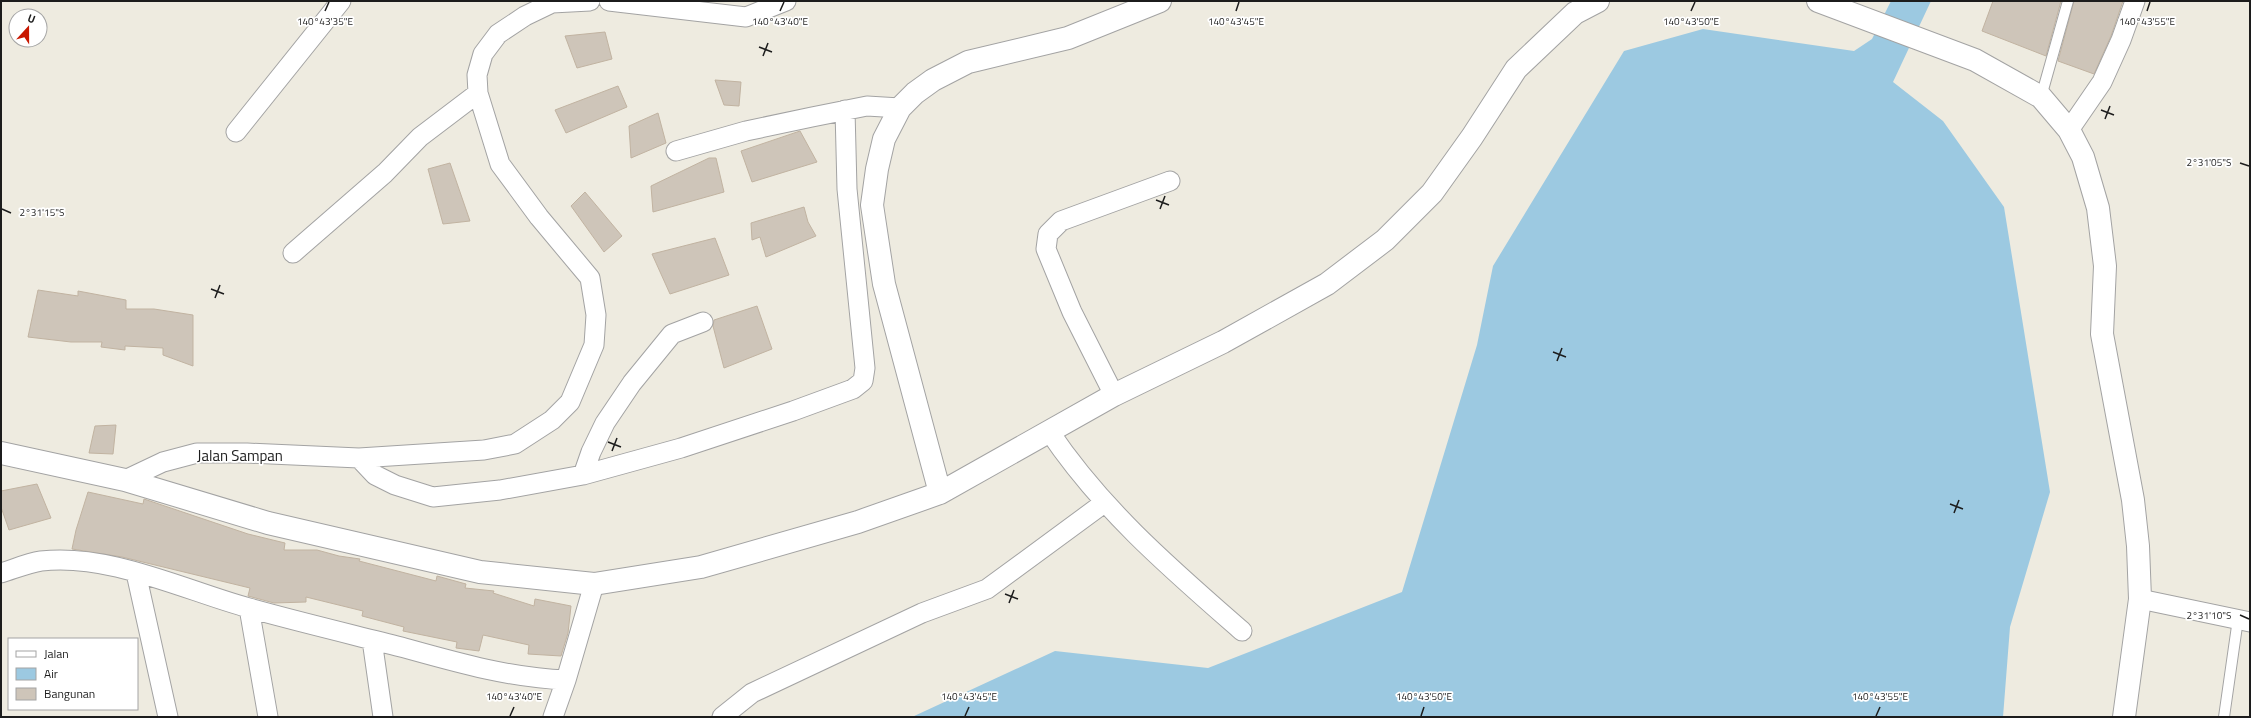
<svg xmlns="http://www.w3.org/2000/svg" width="2251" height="718" viewBox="0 0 2251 718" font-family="'Titillium Web',sans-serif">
	<rect width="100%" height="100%" fill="#eeebe0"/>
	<path fill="#9cc9e1" d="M1891,1H1931L1893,82L1943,121L2004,207L2050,492L2010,627L2003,717H912L1055,651L1208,668L1402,592L1477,345L1493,266L1624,51L1703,29L1854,51L1872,39Z"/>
	<path fill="#cec5b9" stroke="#c1b3a1" d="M1993,1H2061L2046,56L1982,31Z
		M2074,1H2123L2111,36L2094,74L2058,61Z
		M605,32L612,59L577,68L565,36Z
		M715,80L741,82L739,106L724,105Z
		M618,86L627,107L566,133L555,110Z
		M658,113L666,143L631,158L629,126Z
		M800,131L817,162L752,182L741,151Z
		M709,158H716L724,192L653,212L651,186Z
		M450,163L470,221L443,224L428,169Z
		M585,192L622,236L604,252L571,206Z
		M804,207L808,222L816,236L766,257L760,237L752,240L751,223Z
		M715,238L729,275L670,294L652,254Z
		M38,290L78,296V291L126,300V309H154L193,315V366L163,355V348L125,346V350L101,347L102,342H71L28,337Z
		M757,306L772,349L724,368L713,326L714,320Z
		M116,425L113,454L89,453L95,426Z
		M37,484L51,518L9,530L1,507V491Z
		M88,492L143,504L144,499L248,534L285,543L284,550H317L339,556L360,559L359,561L436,581L437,576L466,584L465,588L494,591L493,593L534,606L535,599L571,606L568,633L561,656L528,654L529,645L483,635L479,651L456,648L457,642L403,631L404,627L362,616L363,611L306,597V602L274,603L248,596L250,588L122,557L72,549L76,530Z"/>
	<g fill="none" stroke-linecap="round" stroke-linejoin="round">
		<defs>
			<path id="service" d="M2041,97L2068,1
				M2224,717L2238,619"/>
			<path id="minor" d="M609,1L746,17L786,1
				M2069,130L2102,82L2121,40L2135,1
				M236,132L341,1
				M676,151L746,131L812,117L867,106L900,108
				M293,253L385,173L420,137L478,93
				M1114,395L1072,312L1046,249L1048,234L1061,221L1170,181
				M1049,431C1102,510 1171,569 1242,631
				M359,458L375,475L395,485L433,497L500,490L583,475L681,448L793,411L853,389L863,381L865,368L847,189L845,110
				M583,475L591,452L605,423L632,383L672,334L703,322
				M125,480L163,462L197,453H247L359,458L484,450L515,444L552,420L570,402L594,345L596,315L590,278L539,217L500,164L478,93L477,75L483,54L498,34L525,16L552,3L590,1
				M1,573C14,569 28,563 41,561C109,553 184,590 249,608C299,622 350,634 401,647C455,662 510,678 566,680L594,584
				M136,573L168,717
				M2140,599L2250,622
				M249,608L268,717
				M372,640L383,717
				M553,717L566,680
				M722,717L752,693L922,613L987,589L1104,503"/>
			<path id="tertiary" d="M1818,1L1975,60L2041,97L2069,130L2083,157L2098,208L2105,266L2102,334L2133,500L2138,546L2140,599L2124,717
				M1,453L125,480L268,523L480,572L594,584L701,567L858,522L940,493L1114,395L1223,342L1327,284L1385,240L1432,193L1472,137L1516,69L1575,13L1598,1
				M940,493L884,284L872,205L877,169L884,139L900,108L915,93L933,80L968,62L1068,38L1160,1"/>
		</defs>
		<use href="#service" stroke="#a3a3a3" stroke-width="12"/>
		<use href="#minor" stroke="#a3a3a3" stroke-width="21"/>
		<use href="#tertiary" stroke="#a3a3a3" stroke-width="24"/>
		<use href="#service" stroke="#fff" stroke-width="10"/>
		<use href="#minor" stroke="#fff" stroke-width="19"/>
		<use href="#tertiary" stroke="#fff" stroke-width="22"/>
	</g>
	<path fill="none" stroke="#1c1c1c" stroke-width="1.5" d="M325,11L329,2M780,11L784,2M1236,11L1239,2M1691,11L1695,2M2147,11L2150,2M759,47L772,52M763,56L768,43M2101,110L2114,115M2105,119L2110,106M2240,163L2249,166M1156,200L1169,205M2,209L11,213M1160,209L1165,196M211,289L224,294M215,298L220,285M1553,352L1566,357M1557,361L1562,348M608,442L621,447M612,451L617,438M1950,504L1963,509M1954,513L1959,500M1005,594L1018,599M1009,603L1014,590M2240,615L2249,619M510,716L514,707M965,716L969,707M1421,716L1424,707M1876,716L1880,707"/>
	<g text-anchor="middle" stroke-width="3.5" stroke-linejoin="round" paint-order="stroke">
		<g font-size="15" fill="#1c1c1c" stroke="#fff">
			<text x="240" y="461">Jalan Sampan</text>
		</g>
	</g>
	<g font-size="10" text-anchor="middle" fill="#1c1c1c" stroke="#fff" stroke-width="3.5" stroke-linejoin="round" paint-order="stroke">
		<text x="325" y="25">140°43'35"E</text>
		<text x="780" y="25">140°43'40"E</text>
		<text x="1236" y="25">140°43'45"E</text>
		<text x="1691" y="25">140°43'50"E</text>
		<text x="2147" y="25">140°43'55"E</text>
		<text x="2209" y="166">2°31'05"S</text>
		<text x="42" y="216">2°31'15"S</text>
		<text x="2209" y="619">2°31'10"S</text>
		<text x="514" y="700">140°43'40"E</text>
		<text x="969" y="700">140°43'45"E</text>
		<text x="1424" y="700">140°43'50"E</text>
		<text x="1880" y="700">140°43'55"E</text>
	</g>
	<rect width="2251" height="718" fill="none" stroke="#1c1c1c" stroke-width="4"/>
	<rect x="8" y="638" width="130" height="72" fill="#ffffff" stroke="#a4a4a4"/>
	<rect x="16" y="651" width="20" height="6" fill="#ffffff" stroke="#a4a4a4"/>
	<text x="44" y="658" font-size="12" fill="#1c1c1c">Jalan</text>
	<rect x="16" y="668" width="20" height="12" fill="#9cc9e1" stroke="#a4a4a4"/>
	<text x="44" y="678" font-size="12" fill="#1c1c1c">Air</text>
	<rect x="16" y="688" width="20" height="12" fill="#cec5b9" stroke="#a4a4a4"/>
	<text x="44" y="698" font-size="12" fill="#1c1c1c">Bangunan</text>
	<g transform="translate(28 28) rotate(21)"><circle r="19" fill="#ffffff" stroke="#a4a4a4"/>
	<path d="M0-3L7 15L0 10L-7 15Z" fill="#c81700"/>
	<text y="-6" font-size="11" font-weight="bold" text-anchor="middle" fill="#1c1c1c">U</text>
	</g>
</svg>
